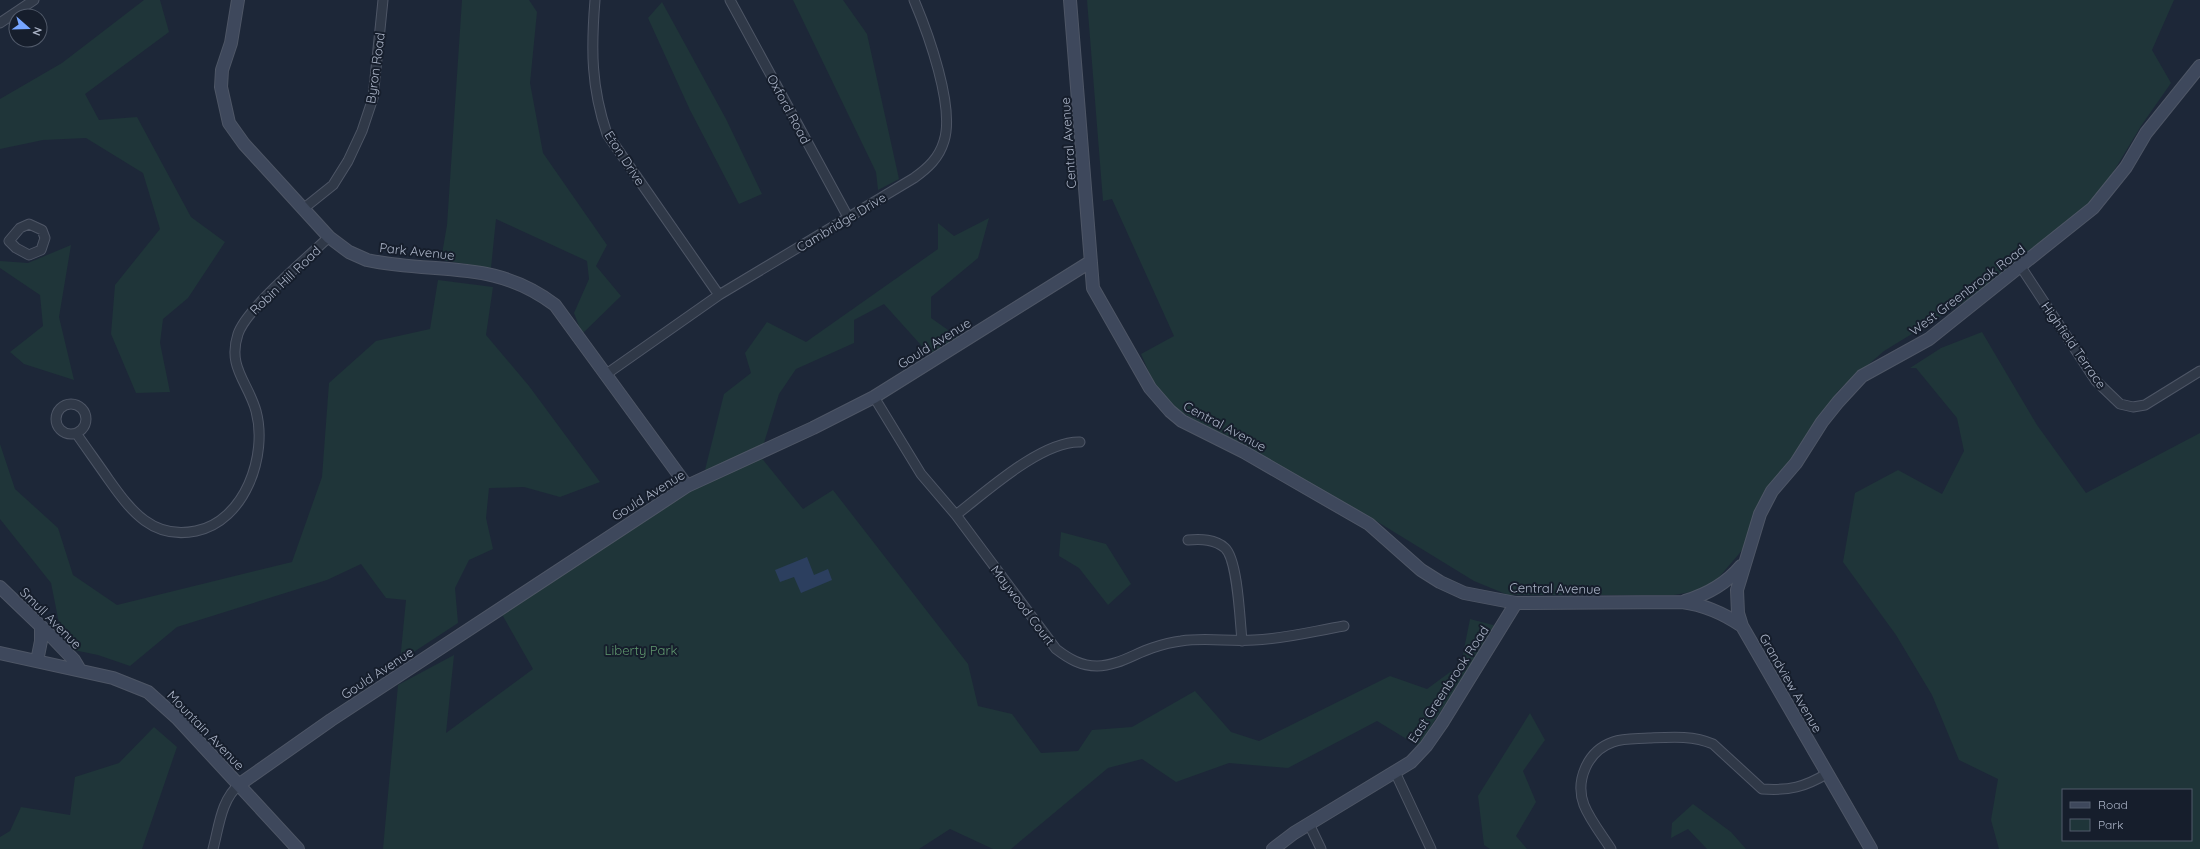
<svg xmlns="http://www.w3.org/2000/svg" width="2200" height="849" viewBox="0 0 2200 849" font-family="Quicksand,sans-serif">
	<rect width="100%" height="100%" fill="#1d2738"/>
	<path fill="#1f3539" fill-rule="evenodd" d="M144,0H160L169,32L85,94L99,120L137,117L191,217L225,242L188,298L163,319L160,343L170,392L136,393L111,334L115,285L160,229L143,173L86,138L43,140L0,149V99L62,63Z
		M462,0H529L537,12L530,83L543,153L607,245L596,266L621,296L582,334L574,313L589,279L587,261L496,219L491,268L441,260L447,225Z
		M793,0H843L867,34L899,179L878,190L876,172Z
		M1087,0H2174L2152,50L2171,83L2141,126L2094,204L1995,283L1884,351L1838,391L1766,496L1744,548L1709,589L1674,595H1508L1474,581L1368,516L1181,412L1158,393L1141,354L1174,336L1112,199L1103,201Z
		M662,2L726,119L762,194L739,204L690,110L648,18Z
		M989,218L978,258L931,297V318L958,337L929,354L884,304L854,320V343L796,369L779,394L760,456L803,509L833,490L968,664L978,706L1012,714L1041,753L1078,751L1092,730L1132,727L1195,691L1231,732L1259,741L1390,676L1427,689L1461,664L1470,619L1497,626L1418,746L1377,721L1288,768L1229,763L1176,782L1142,759L1108,768L1011,849H993L950,829L919,849H383L398,685L454,655L446,733L533,669L499,609L702,482L724,394L751,373L745,353L767,322L806,342L938,249V223L954,236Z
		M71,245L59,317L74,380L24,364L10,352L43,326L40,295L0,268V261L28,263Z
		M438,280L493,287L486,335L529,386L600,482L560,497L524,487L489,488L486,518L493,549L469,560L455,588L458,623L400,661L406,600L386,598L361,564L327,580L177,627L130,666L98,655L64,648L51,583L0,519V444L15,489L58,528L73,575L117,605L292,562L322,477L329,383L376,341L430,329Z
		M1982,332L2037,425L2086,493L2200,433V849H1999L1991,820L1998,779L1959,760L1932,695L1896,635L1843,562L1855,493L1898,470L1942,494L1964,451L1957,418L1916,368H1910L1941,348ZM2063,790H2191V840H2063Z
		M1061,532L1106,544L1131,584L1108,605L1079,568L1059,556Z
		M1530,713L1545,740L1523,771L1536,802L1516,836L1527,849H1490L1484,845L1478,796Z
		M154,727L177,747L142,849H0V837L10,831L21,807L70,815L75,777L119,763Z
		M1693,804L1731,832L1746,849H1707L1688,829L1671,838L1672,823Z"/>
	<path fill="#2c3f5f" d="M807,557L814,575L828,569L832,580L801,593L794,577L780,582L775,570Z"/>
	<g fill="none" stroke-linecap="round" stroke-linejoin="round">
		<defs>
			<path id="street" d="M595,0C591,49 591,87 607,134L719,295
				M730,0L848,217
				M0,23L34,0
				M303,209L333,185L348,161L362,131L373,98L383,0
				M29,224L42,230L45,238L41,250L29,255L16,248L9,241L20,228Z
				M2021,267L2096,381L2120,404L2133,407L2145,405L2200,371
				M605,375L719,295L914,178C928,168 939,158 944,141C955,107 928,33 914,0
				M874,397L921,474L956,515L1056,649C1069,659 1081,666 1097,666C1117,666 1134,654 1152,648C1161,645 1172,642 1181,641C1206,637 1230,642 1254,640C1284,639 1314,631 1344,626
				M56 419a15 15 0 1 1 30 0a15 15 0 1 1-30 0Z
				M76,433C87,449 98,464 109,480C131,511 153,540 196,531C245,521 268,455 256,411C248,382 227,367 238,334C246,309 307,258 329,237
				M956,515C986,492 1041,441 1080,442
				M1188,540C1201,539 1215,539 1225,548C1238,560 1240,622 1242,641
				M1395,772L1431,849
				M1309,824L1321,849
				M213,849C219,827 221,799 240,784
				M1611,849C1602,835 1590,820 1584,805C1575,781 1587,751 1613,742C1624,738 1637,739 1649,738C1670,737 1693,735 1713,744L1762,789C1789,791 1805,787 1828,773"/>
			<path id="secondary" d="M238,0L231,43L222,70L221,87L229,123L244,144L329,237L349,252L367,260C437,275 493,258 555,305L687,486
				M1070,0L1093,288L1150,388L1170,411L1182,421L1244,452L1369,524L1421,570L1440,582L1464,593L1516,603L1682,602C1705,605 1723,613 1742,626L1871,849
				M0,587L51,636L74,660L80,670
				M1685,601C1708,594 1726,584 1741,566
				M1742,626L1738,613L1737,590L1760,514L1772,491L1796,463L1822,422L1838,402L1862,376L1929,339L2093,208L2126,167L2146,133L2200,66
				M0,653L113,678L148,692L177,718L298,849
				M37,661L41,641V628
				M240,784L331,720L687,486L813,428L874,397L1090,262
				M1273,849L1294,833L1411,762L1426,746L1442,723L1516,603"/>
		</defs>
		<use href="#street" stroke="#4e5666" stroke-width="11"/>
		<use href="#secondary" stroke="#4e5666" stroke-width="14"/>
		<use href="#street" stroke="#303948" stroke-width="9"/>
		<use href="#secondary" stroke="#3e485c" stroke-width="12"/>
	</g>
	<g text-anchor="middle" stroke-width="4" stroke-linejoin="round" paint-order="stroke">
		<g font-size="13" fill="#aab3c6" stroke="#161e2c">
			<text transform="translate(375 68) rotate(-82)" y="5">Byron Road</text>
			<text transform="translate(789 109) rotate(62)" y="5">Oxford Road</text>
			<text transform="translate(1068 143) rotate(-94)" y="5">Central Avenue</text>
			<text transform="translate(625 158) rotate(57)" y="5">Eton Drive</text>
			<text transform="translate(841 222) rotate(-31)" y="5">Cambridge Drive</text>
			<text transform="translate(417 251) rotate(6)" y="5">Park Avenue</text>
			<text transform="translate(285 280) rotate(-44)" y="5">Robin Hill Road</text>
			<text transform="translate(1967 290) rotate(-37)" y="5">West Greenbrook Road</text>
			<text transform="translate(934 343) rotate(-32)" y="5">Gould Avenue</text>
			<text transform="translate(2074 345) rotate(55)" y="5">Highfield Terrace</text>
			<text transform="translate(1225 426) rotate(28)" y="5">Central Avenue</text>
			<text transform="translate(648 495) rotate(-32)" y="5">Gould Avenue</text>
			<text transform="translate(1555 588) rotate(1)" y="5">Central Avenue</text>
			<text transform="translate(1023 605) rotate(53)" y="5">Maywood Court</text>
			<text transform="translate(51 618) rotate(45)" y="5">Smull Avenue</text>
			<text transform="translate(377 673) rotate(-33)" y="5">Gould Avenue</text>
			<text transform="translate(1791 683) rotate(60)" y="5">Grandview Avenue</text>
			<text transform="translate(1448 684) rotate(-57)" y="5">East Greenbrook Road</text>
			<text transform="translate(206 730) rotate(46)" y="5">Mountain Avenue</text>
		</g>
		<g font-size="13" fill="#60986f" stroke="#161e2c">
			<text x="641" y="655">Liberty Park</text>
		</g>
	</g>
	<rect x="2062" y="789" width="130" height="52" fill="#161e2c" stroke="#515a6a"/>
	<rect x="2070" y="802" width="20" height="6" fill="#3e485c" stroke="#515a6a"/>
	<text x="2098" y="809" font-size="12" fill="#aab3c6">Road</text>
	<rect x="2070" y="819" width="20" height="12" fill="#1f3539" stroke="#515a6a"/>
	<text x="2098" y="829" font-size="12" fill="#aab3c6">Park</text>
	<g transform="translate(28 28) rotate(110)"><circle r="19" fill="#161e2c" stroke="#515a6a"/>
	<path d="M0-3L7 15L0 10L-7 15Z" fill="#76a5ff"/>
	<text y="-6" font-size="11" font-weight="bold" text-anchor="middle" fill="#aab3c6">N</text>
	</g>
</svg>
